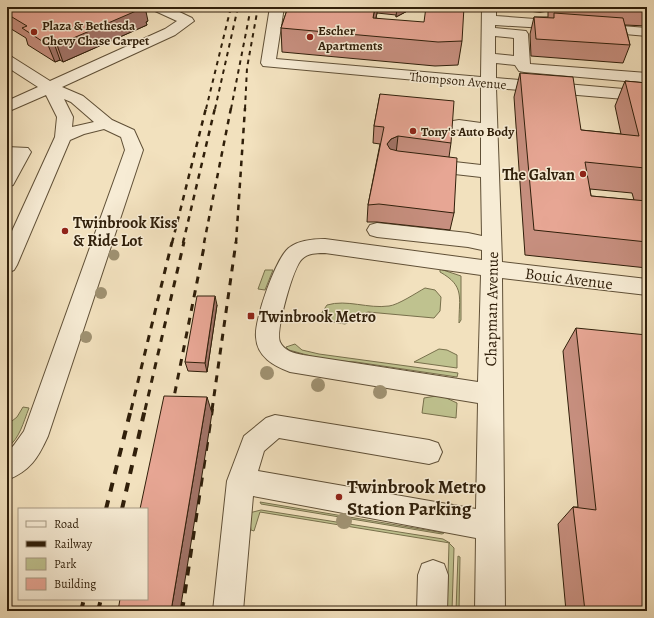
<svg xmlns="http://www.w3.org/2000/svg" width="654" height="618" viewBox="0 0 654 618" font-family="Alegreya,serif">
	<rect width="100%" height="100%" fill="#f2e1be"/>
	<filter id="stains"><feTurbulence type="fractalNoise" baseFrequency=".005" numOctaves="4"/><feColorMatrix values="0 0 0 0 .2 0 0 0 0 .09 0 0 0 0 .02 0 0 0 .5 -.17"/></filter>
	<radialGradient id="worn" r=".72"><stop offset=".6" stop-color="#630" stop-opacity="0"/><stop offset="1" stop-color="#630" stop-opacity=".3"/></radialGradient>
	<path fill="#bfc28f" stroke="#78704c" d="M440,269L461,276V320L459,323C459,297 465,286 440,272Z
		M265,270H273L265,290L258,289Z
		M425,288L435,290L441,297L440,311L434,318L368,312L345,324L321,320V314L327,305C347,299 368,309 389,306C398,305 416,293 425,288Z
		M295,344L302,350L319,354L458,373L457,377L356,362L325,360L289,350L286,347Z
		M439,349L447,350L457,355V368L414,362Z
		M436,396H442L457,403L456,418L422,413L424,398Z
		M23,407L29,408C23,423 20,438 7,448V425L17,417Z
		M260,502L444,533L442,534L261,504Z
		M261,510L443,539L450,543L260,512L254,531L251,530L249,513Z
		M449,543L454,548L452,611H447Z
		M458,556L460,557L459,611H456Z"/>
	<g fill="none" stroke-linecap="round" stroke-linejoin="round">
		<defs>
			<path id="minor" d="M151,7H169L192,18L194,21L175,35L62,87L83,96L112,120L134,130L143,150L48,436C38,458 30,471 7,480V453L14,445L24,431L125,150L121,137L104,129L84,134L70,140L17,265L14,270L7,273V242L55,137L57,117L46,95L7,112V101L38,87L7,67V56L12,57L50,81L165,29L177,21L153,10ZM64,99L71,102L94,122L72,127L73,117Z
				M270,7H284L276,59L481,77L482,7H496V16L562,21L567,22L569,25L567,28L562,29L495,25V28L526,31L528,34L530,64L647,73V83L524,72L519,71L515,65L496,63V78L647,91V101L496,88L502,262L647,279V295L502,278L505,611H475L476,538L253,496L243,611H213L227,481L244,436L266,418L275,415L429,440L438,443L442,452L438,461L429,464L279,438L264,451L258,471L476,509L478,403L290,372C274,366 257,357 256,337C254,321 276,256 290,247C300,240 313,239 325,239L482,260V250L468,247L377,237L370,235L367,230L370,225L377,223L468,233L482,236L481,177L428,171L422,169L419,165L422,161L428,159L481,165V133L453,129L451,125L453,121L459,120L481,123V86L263,66L261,63ZM495,36L514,38V56L495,54ZM325,253L481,275L478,382L303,355C294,353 284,351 280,342C275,332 293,267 302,259C308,253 317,253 325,253Z
				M524,7H546L547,8L545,11L540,12L526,10Z
				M596,24L647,28V36L591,31L589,28L591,25Z
				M7,147L28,148L31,152L13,185L7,187V164L10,157H7Z
				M433,560L444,564L448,575L447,611H417L418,575L422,564Z"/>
		</defs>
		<use href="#minor" stroke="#605037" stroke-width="2"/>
		<use href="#minor" fill="#f7ecd5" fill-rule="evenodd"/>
		<path stroke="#301f0a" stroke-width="2" stroke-dasharray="4.5 4.5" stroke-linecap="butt" d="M206,109L231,7
			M215,109L238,7
			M231,109L251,7
			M245,109L247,68L258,7"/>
		<path stroke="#301f0a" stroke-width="2.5" stroke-dasharray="5.5 5.5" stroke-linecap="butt" d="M172,243L206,108
			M183,243L215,108
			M204,243L231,108
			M236,243L245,108"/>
		<path stroke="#301f0a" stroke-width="3" stroke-dasharray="7 7" stroke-linecap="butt" d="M172,407L205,242
			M131,410L172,242
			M145,410L184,242
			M212,410L236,242"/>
		<path stroke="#301f0a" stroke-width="4" stroke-dasharray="9 9" stroke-linecap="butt" d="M106,509L131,409
			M122,509L145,409
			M81,611L84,599
			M98,611L101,599
			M182,611L212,409"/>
	</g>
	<g fill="#9f9171">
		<circle cx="114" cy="255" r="5.5"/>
		<circle cx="101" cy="293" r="6"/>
		<circle cx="86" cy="337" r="6"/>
		<circle cx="267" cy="373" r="7"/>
		<circle cx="318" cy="385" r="7"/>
		<circle cx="380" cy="392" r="7"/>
		<circle cx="344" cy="521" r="8"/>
	</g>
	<path fill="#c78f7f" stroke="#301f0a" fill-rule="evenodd" d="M288,7H415L396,17V15L377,13L376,18L462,41L458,65L435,66L282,52L281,28Z
		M548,7H647V26L625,25L630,45L623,63L531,56L530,34L534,17H548Z
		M67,8L148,21L146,22L147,25L63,62L60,60L55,62L28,45L26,38L8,27L7,24V9Z
		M520,73L581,130L621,134L615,106L625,81L647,83V268L525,255L514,97ZM590,189L632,193L634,200L591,196Z
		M380,94L451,143L449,157L454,213L450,230L377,222H367L368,205L380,144L373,143L374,126Z
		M217,305L207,372L188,371L185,362Z
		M576,328L647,611H566L558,524L573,507H578L563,351Z"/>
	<path fill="#a27468" stroke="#301f0a" d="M140,7H145L148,21L146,22L147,25L63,62L57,45Z
		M375,7H378L377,13L372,36L373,18Z
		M397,7H415L396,17Z
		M54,43L60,60L55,62L48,45Z
		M398,136L396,154L390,156L387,144L391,139Z
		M215,296L217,305L207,372L205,363Z
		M207,397L212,413L180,611H171Z"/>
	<path fill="#e7a694" stroke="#301f0a" d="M12,7H66L67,8L69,7H140L143,8L57,45L54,43L48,45L22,28L27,26L7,14V9Z
		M288,7H375L373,18L424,22L426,7H464L462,41L438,42L281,28Z
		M554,13L623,18L630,45L536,39L534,17L554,18Z
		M520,73L573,77L581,130L639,136L625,81L647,83V175L645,168L585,162L591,196L647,201V242L534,230Z
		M380,94L454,101L451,143L398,136L391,139L387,144L390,149L398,151L457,158L454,213L379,204L368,205L384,127L374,126Z
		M197,296H215L205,363L185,362Z
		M576,328L647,335V611H585L573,507L596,510Z
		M164,396L207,397L171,611H118L120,599H147V509H140Z"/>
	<g fill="#8f2418" stroke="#f7ecd5" stroke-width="1.5">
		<circle cx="34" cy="32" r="4"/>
		<circle cx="310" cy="37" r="4"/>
		<circle cx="413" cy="131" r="4"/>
		<circle cx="583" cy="174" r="4"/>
		<circle cx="65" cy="231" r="4"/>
		<rect x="247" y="312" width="8" height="8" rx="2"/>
		<circle cx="339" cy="497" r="4"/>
	</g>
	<g text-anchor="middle" stroke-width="3" stroke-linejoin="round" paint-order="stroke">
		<g font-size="13" font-weight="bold" fill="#301f0a" stroke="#f7ecd5" text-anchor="start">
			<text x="42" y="30">Plaza &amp; Bethesda<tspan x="42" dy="15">Chevy Chase Carpet</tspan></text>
			<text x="318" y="35">Escher<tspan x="318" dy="15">Apartments</tspan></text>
			<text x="421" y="136">Tony's Auto Body</text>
		</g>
		<g font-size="13" fill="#301f0a" stroke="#f7ecd5">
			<text transform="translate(458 80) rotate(5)" y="5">Thompson Avenue</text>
		</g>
		<g font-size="16" font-weight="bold" fill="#301f0a" stroke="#f7ecd5" text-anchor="start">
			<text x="575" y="180" text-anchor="end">The Galvan</text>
			<text x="73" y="228">Twinbrook Kiss<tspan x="73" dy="18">&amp; Ride Lot</tspan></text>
			<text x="259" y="322">Twinbrook Metro</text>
		</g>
		<g font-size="16" fill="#301f0a" stroke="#f7ecd5">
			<text transform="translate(569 278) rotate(7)" y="6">Bouic Avenue</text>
			<text transform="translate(491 309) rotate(-89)" y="6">Chapman Avenue</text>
		</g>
		<g font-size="19" font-weight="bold" fill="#301f0a" stroke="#f7ecd5" text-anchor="start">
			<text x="347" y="493">Twinbrook Metro<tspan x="347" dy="22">Station Parking</tspan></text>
		</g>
	</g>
	<rect width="654" height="618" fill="none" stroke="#f2e1be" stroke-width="24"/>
	<rect x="8" y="8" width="638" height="602" fill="none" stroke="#301f0a" stroke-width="2"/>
	<rect x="12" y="12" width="630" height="594" fill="none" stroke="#301f0a"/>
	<rect x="18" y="508" width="130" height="92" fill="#f7ecd5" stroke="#a79a84"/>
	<rect x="26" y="521" width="20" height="6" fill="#f7ecd5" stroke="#a79a84"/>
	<text x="54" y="528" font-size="12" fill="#301f0a">Road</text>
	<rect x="26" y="541" width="20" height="6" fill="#301f0a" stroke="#a79a84"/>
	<text x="54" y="548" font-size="12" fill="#301f0a">Railway</text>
	<rect x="26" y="558" width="20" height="12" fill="#bfc28f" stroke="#a79a84"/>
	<text x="54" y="568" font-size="12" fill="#301f0a">Park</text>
	<rect x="26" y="578" width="20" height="12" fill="#e7a694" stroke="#a79a84"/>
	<text x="54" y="588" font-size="12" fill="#301f0a">Building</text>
	<rect width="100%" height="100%" filter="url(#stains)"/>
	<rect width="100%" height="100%" fill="url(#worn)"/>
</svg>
